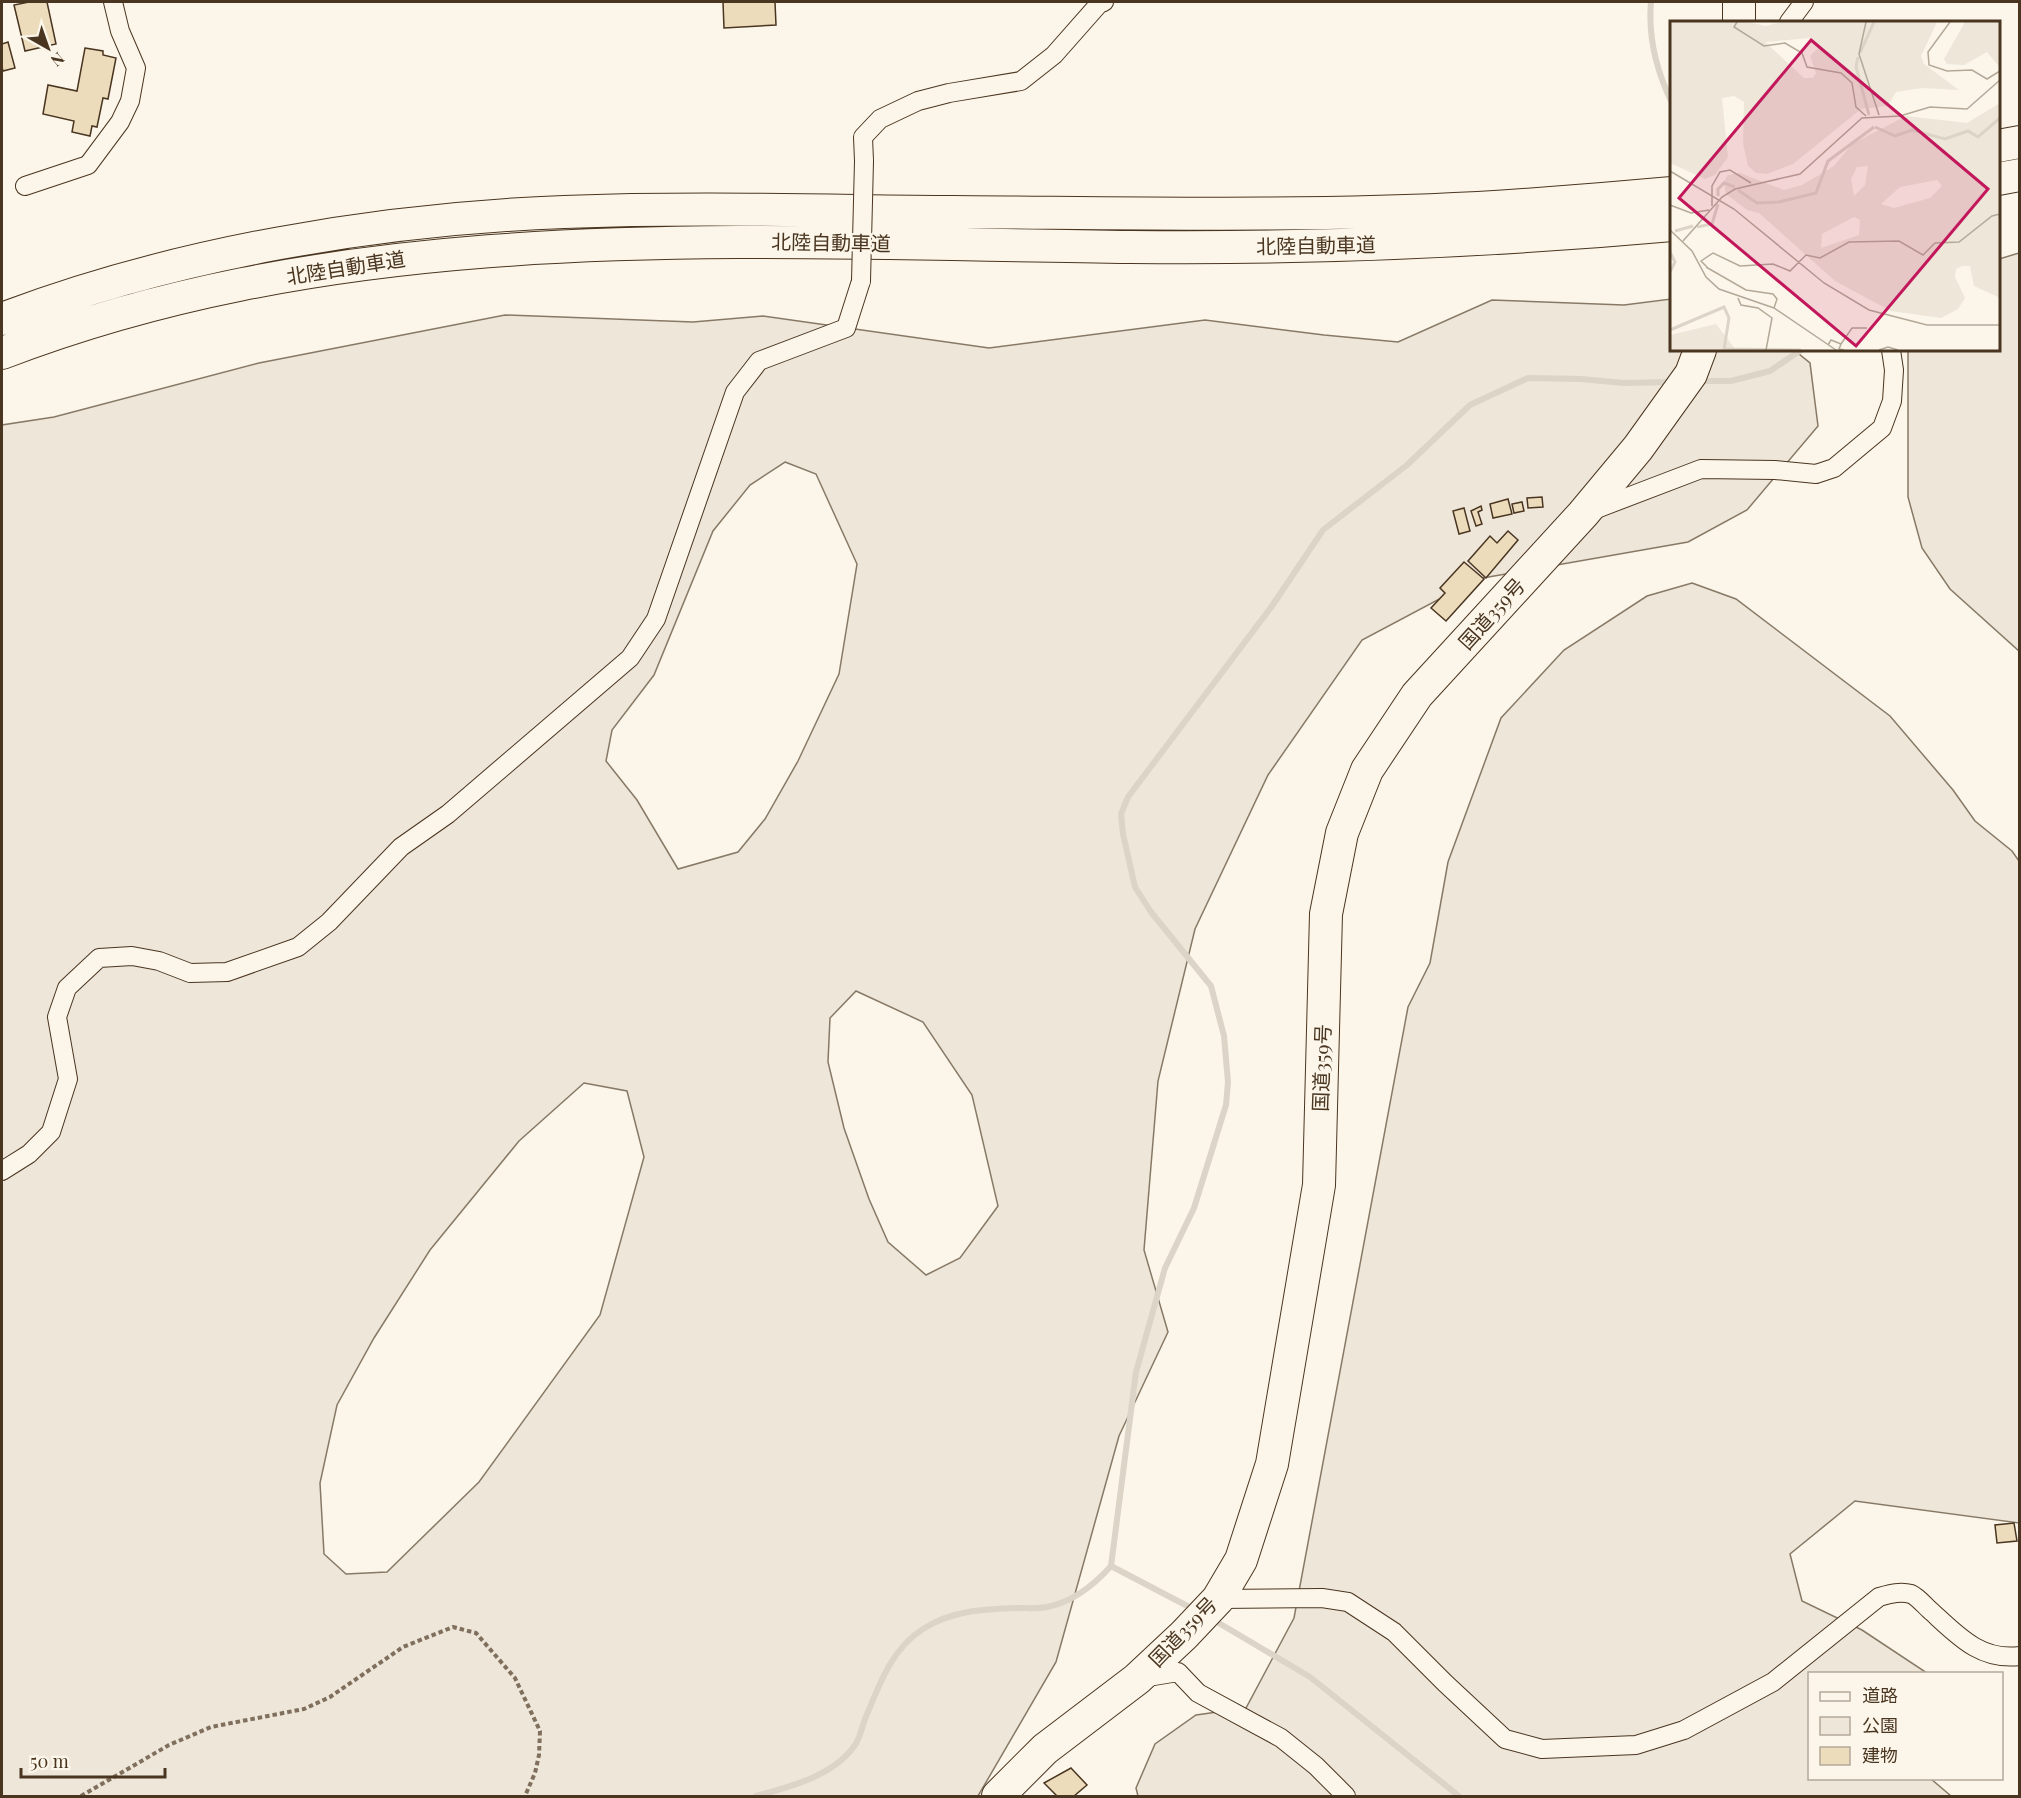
<svg xmlns="http://www.w3.org/2000/svg" width="2021" height="1798" viewBox="0 0 2021 1798" font-family="'Playfair Display','Noto Sans JP',serif">
	<rect width="100%" height="100%" fill="#fbf6e9"/>
	<path fill="#ede6d9" stroke="#887966" stroke-width="1.5" fill-rule="evenodd" d="M2019,253H2020L2019,651L1950,589L1922,548L1908,497V350H1998L1999,259Z
		M1671,299L1672,350H1794L1810,363L1818,426L1747,510L1688,542L1477,579L1362,640L1268,775L1195,929L1158,1081L1144,1250L1168,1332L1119,1436L1056,1662L978,1796H2V425L54,417L259,363L505,315L693,322L763,316L989,348L1205,320L1324,335L1398,342L1492,300L1624,305ZM785,462L816,474L857,564L839,674L798,761L765,819L738,852L678,869L637,800L606,761L612,730L654,675L713,531L750,485ZM856,991L923,1022L972,1095L998,1206L960,1258L926,1275L888,1242L869,1199L844,1128L828,1062L830,1018ZM584,1083L627,1091L644,1157L600,1315L479,1482L387,1572L346,1574L324,1554L320,1483L337,1405L374,1338L430,1250L519,1141Z
		M1692,583L1736,599L1890,716L1953,790L1975,821L2012,851L2019,861V1523L1855,1501L1790,1554L1802,1601L1862,1630L1927,1673L1810,1674V1778L1931,1779L1951,1796H1138L1136,1788L1155,1744L1196,1715L1246,1708L1294,1618L1408,1007L1430,963L1448,862L1501,718L1564,650L1647,596Z"/>
	<g fill="none" stroke-linecap="round" stroke-linejoin="round">
		<path stroke="#dcd4c6" stroke-width="6" d="M1651,2C1648,36 1657,72 1672,103
			M1698,381H1731L1770,371L1801,350
			M1111,1566L1195,1610
			M1212,1619L1310,1677L1459,1796
			M756,1796C789,1787 834,1776 855,1745C860,1738 862,1727 865,1719C879,1686 891,1649 923,1629C952,1610 986,1609 1020,1608C1028,1608 1038,1609 1047,1607C1073,1602 1094,1585 1111,1566L1136,1372L1165,1268L1194,1208L1226,1105L1228,1082L1224,1036L1211,986L1151,912L1135,887L1123,834L1121,814L1128,797L1272,606L1323,530L1407,465L1470,405L1528,378L1581,379L1624,383L1673,382"/>
	</g>
	<path fill="#ecdcbc" stroke="#4a3520" stroke-width="1.5" d="M29,2H47L56,44L25,51L14,5Z
		M723,2H775L776,25L724,28Z
		M8,42L15,68L3,71L2,67V44Z
		M85,48L103,51V55L116,58L108,99L103,98L97,127L92,126L90,136L72,132L74,121L43,114L48,85L77,91Z
		M1542,497L1543,507L1528,508L1527,498Z
		M1508,499L1512,514L1493,518L1490,504Z
		M1522,502L1524,511L1514,513L1512,504Z
		M1481,506L1482,510L1478,512L1482,524L1476,526L1471,511Z
		M1464,508L1470,531L1459,534L1453,511Z
		M1508,531L1518,540L1486,578L1468,561L1490,536L1497,543Z
		M1464,562L1484,579L1446,621L1431,608L1445,593L1440,588Z
		M2014,1523L2017,1541L1997,1543L1995,1525Z
		M1071,1768L1087,1785L1074,1796H1057L1044,1783Z"/>
	<g fill="none" stroke-linecap="round" stroke-linejoin="round">
		<defs>
			<path id="street" d="M1789,22L1804,2
				M864,161L863,137L880,119L918,101L949,93L1021,81L1054,55L1099,4L1104,2
				M25,186L88,165L120,122L130,101L136,68L120,31L113,2
				M1591,511L1701,469L1775,470L1816,474L1834,468L1882,428L1892,401L1894,370L1891,350
				M2,1171L29,1154L51,1132L68,1079L57,1017L67,988L99,958L132,956L159,961L190,973L227,972L298,947L329,922L401,847L448,814L630,658L656,619L735,392L759,361L846,328L861,281
				M1218,1599L1322,1598L1348,1602L1394,1632L1445,1683L1505,1739L1542,1749L1636,1745L1684,1730L1773,1682L1879,1597C1890,1594 1900,1591 1911,1594C1918,1597 1926,1607 1932,1612C1958,1636 1981,1661 2020,1656
				M1142,1678L1178,1672L1198,1693L1281,1738L1316,1766L1346,1796"/>
			<path id="highway" d="M1739,22V2
				M1998,146L2020,142
				M1998,179L2020,175
				M2,319C176,253 378,219 564,212C694,207 824,211 953,212C1128,213 1303,217 1478,208C1542,204 1607,199 1672,193
				M2,353C361,215 753,243 1131,247C1311,249 1492,241 1672,225
				M998,1796L1045,1749L1137,1679L1184,1635L1218,1599L1241,1560L1272,1464L1319,1185L1326,914L1342,833L1367,770L1417,695L1583,514L1638,448L1691,374L1700,350"/>
		</defs>
		<use href="#street" stroke="#4a3520" stroke-width="20"/>
		<use href="#highway" stroke="#4a3520" stroke-width="34"/>
		<path stroke="#7f6f5c" stroke-width="4" stroke-dasharray="4.5 3" stroke-linecap="butt" d="M81,1796L169,1745L211,1727L304,1709L330,1697L403,1647L453,1627L476,1633L515,1678L540,1731L539,1755L535,1773L525,1796"/>
		<use href="#street" stroke="#fbf6e9" stroke-width="18"/>
		<use href="#highway" stroke="#fbf6e9" stroke-width="32"/>
		<defs>
			<path id="street-bridge" d="M861,281L864,161"/>
		</defs>
		<use href="#street-bridge" stroke="#4a3520" stroke-width="20" stroke-linecap="butt"/>
		<use href="#street-bridge" stroke="#fbf6e9" stroke-width="18"/>
	</g>
	<g text-anchor="middle" stroke-width="4.5" stroke-linejoin="round" paint-order="stroke">
		<g font-size="20" fill="#4a3520" stroke="#fbf6e9">
			<text transform="translate(831 243) rotate(1)" y="7">北陸自動車道</text>
			<text transform="translate(1316 246) rotate(-1)" y="7">北陸自動車道</text>
			<text transform="translate(346 268) rotate(-9)" y="7">北陸自動車道</text>
			<text transform="translate(1492 614) rotate(-48)" y="7">国道359号</text>
			<text transform="translate(1322 1068) rotate(-88)" y="7">国道359号</text>
			<text transform="translate(1183 1632) rotate(-46)" y="7">国道359号</text>
		</g>
	</g>
	<g transform="translate(1670 21)">
		<rect width="330" height="330" fill="#fbf6e9"/>
		<path d="M0,1H78L96,5L111,1H267L251,35L254,43L289,69L252,67L226,71L218,85L191,88L123,143L97,153L86,152L78,145L73,123L74,81L64,75L52,77L58,136L45,154L35,158L0,142ZM141,17L148,27L140,35L146,52L143,57H134L95,21ZM295,1H330V47L317,31L294,44L277,43L274,38ZM330,82V277L304,265L300,245H292L286,248L285,256L295,277L288,288L271,297L221,290L165,260L89,192L77,189L56,173L54,160L58,154L70,152L114,169L132,164L164,145L182,123L236,95L297,102ZM198,145L195,164L184,175L181,158L187,146ZM267,159L272,165L260,177L224,187L211,183L230,166ZM184,196L190,199L189,214L151,227L152,213ZM46,303L66,329H0V314Z" fill="#ede6d9" fill-rule="evenodd"/>
		<path fill="none" stroke="#dcd4c6" stroke-width="3" d="M190,32L204,1M188,36L186,46L199,94M205,106L225,115L242,109L275,118L298,110L308,116L330,97M68,169L87,182L109,181L146,172L158,140L204,106M48,175V168L54,162L65,166M27,206L42,203L48,183M5,210L23,205M0,231L5,241L0,251M0,309L54,286L59,297L54,328L131,329"/>
		<path fill="none" stroke="#b4a999" stroke-width="1.5" d="M67,1L64,6L94,25L115,22L132,32L137,46L171,52L182,62L186,86L196,95M196,1L189,33L209,94M280,1L258,31L259,44L277,50L302,49L317,58L330,50M0,150L64,188L154,262L199,289L257,304H330M0,184L21,192L39,189M42,185V165L50,151L60,149L81,162M0,209L22,230L36,256L49,268L104,287L166,329M13,220L52,176L65,168L130,153L192,97L230,95L260,86L297,88L330,59M36,246L76,269L103,273L107,278L104,287M37,246L31,240L43,232L70,245L103,243L120,250L136,234L150,237L179,221L229,220L253,234L265,222L289,221L322,195L330,193M68,277L71,284L88,287L102,297L96,329M171,323L182,307H197M158,324L161,319L171,323L169,328L174,329M209,329L218,326L228,329"/>
		<path fill="#c2185b" fill-opacity="0.15" stroke="#c2185b" stroke-width="3" d="M141,19L318,168L186,325L9,177Z"/>
		<rect width="330" height="330" fill="none" stroke="#4a3520" stroke-width="3"/>
	</g>
	<rect width="2021" height="1798" fill="none" stroke="#4a3520" stroke-width="6"/>
	<rect x="1808" y="1672" width="195" height="108" fill="#fbf6e9" stroke="#b4a999" stroke-width="1.5"/>
	<rect x="1820" y="1692" width="30" height="9" fill="#fbf6e9" stroke="#b4a999" stroke-width="1.5"/>
	<text x="1862" y="1702" font-size="18" fill="#4a3520">道路</text>
	<rect x="1820" y="1717" width="30" height="18" fill="#ede6d9" stroke="#b4a999" stroke-width="1.5"/>
	<text x="1862" y="1732" font-size="18" fill="#4a3520">公園</text>
	<rect x="1820" y="1747" width="30" height="18" fill="#ecdcbc" stroke="#b4a999" stroke-width="1.5"/>
	<text x="1862" y="1762" font-size="18" fill="#4a3520">建物</text>
	<g transform="translate(48 48) rotate(140)" stroke="#fbf6e9" stroke-width="4.5" paint-order="stroke">
	<path d="M0-4.5L10 22L0 15L-10 22Z" fill="#4a3520"/>
	<text y="-9" font-size="16" font-weight="bold" text-anchor="middle" fill="#4a3520">N</text>
	</g>
	<path d="M21 1768v9h144v-9" fill="none" stroke="#4a3520" stroke-width="3"/>
	<text x="30" y="1768" font-size="18" fill="#4a3520" stroke="#fbf6e9" stroke-width="4.5" paint-order="stroke">50 m</text>
</svg>
